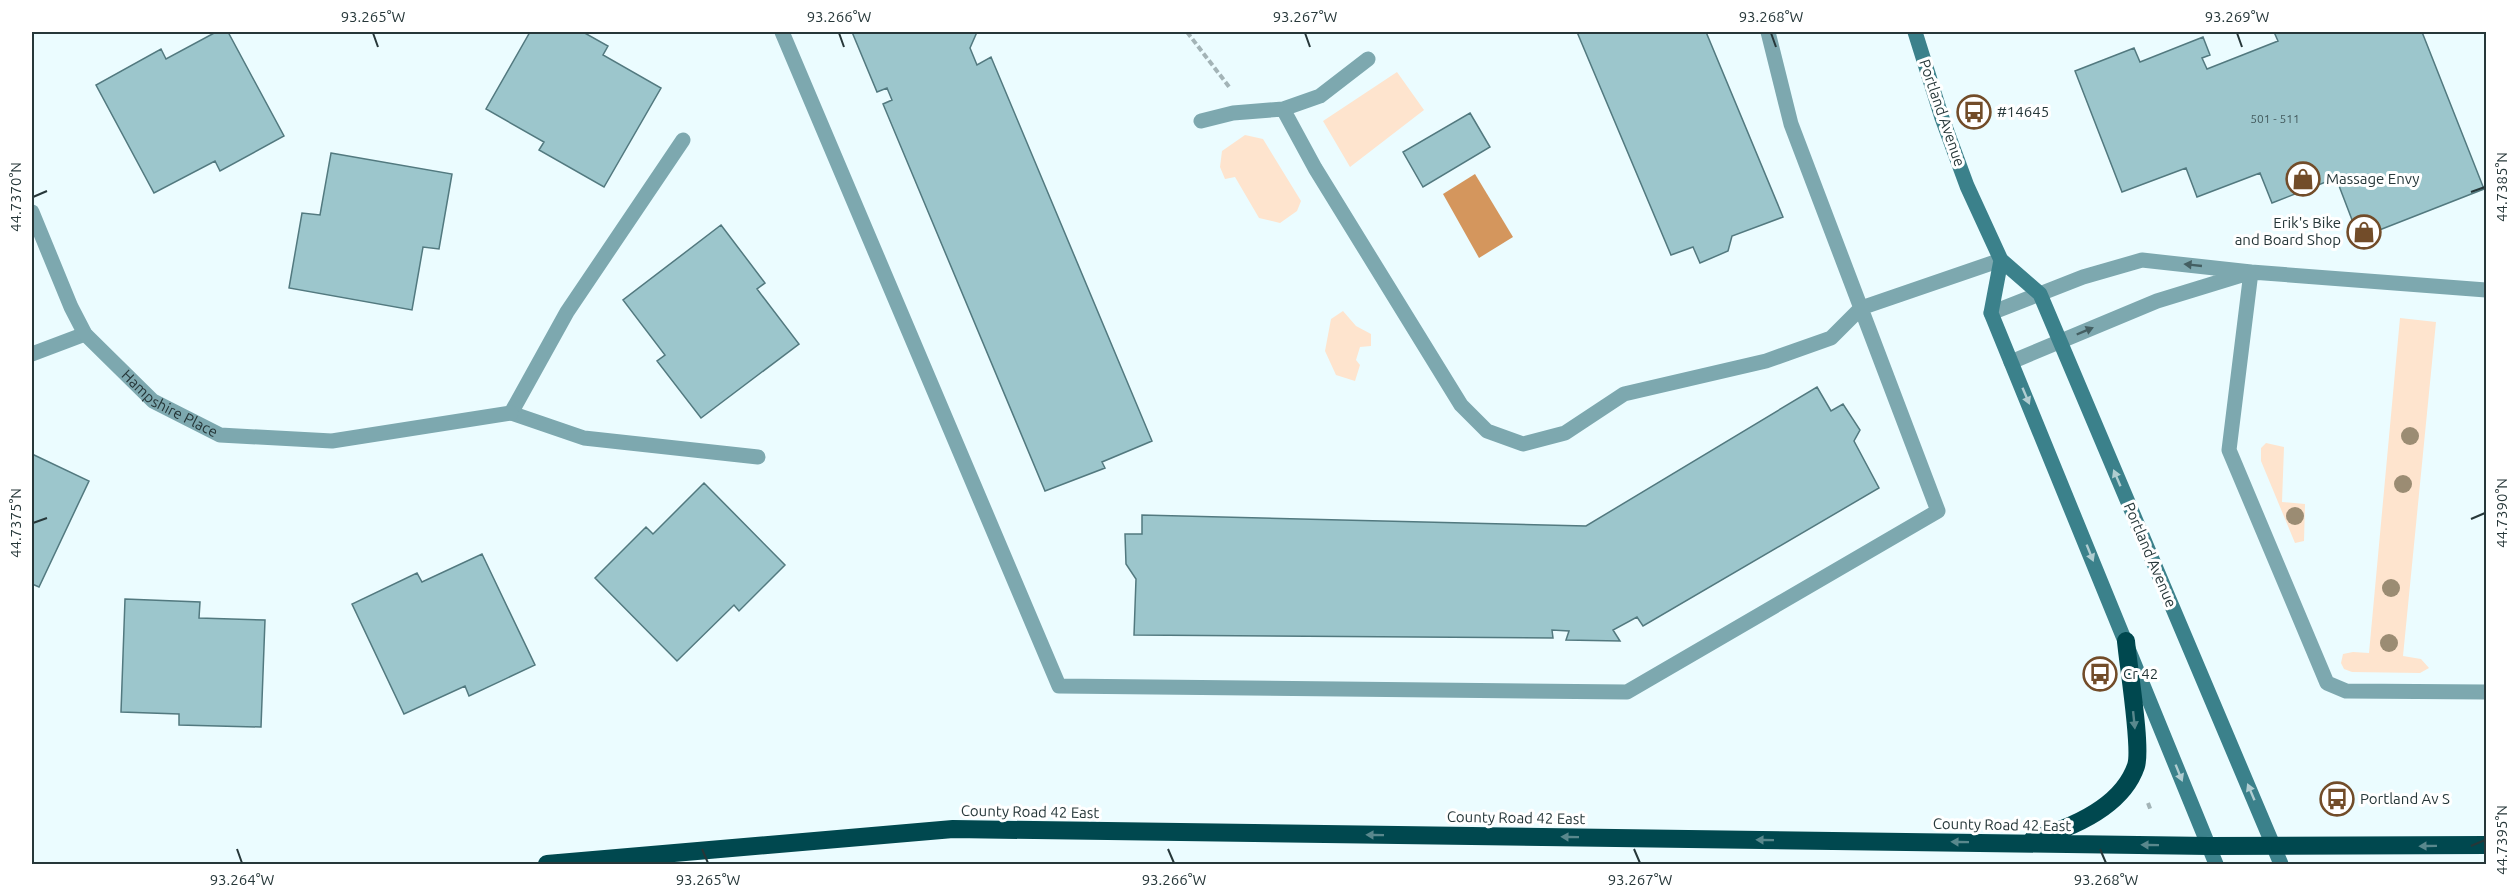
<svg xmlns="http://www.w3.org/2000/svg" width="2518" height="896" viewBox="0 0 2518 896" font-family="Ubuntu,sans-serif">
	<rect width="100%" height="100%" fill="#ebfcff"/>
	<path fill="#fee4ce" d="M1397,72L1424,110L1350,167L1323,121Z
		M1245,135L1263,139L1301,201L1297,211L1280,223L1259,218L1235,177L1225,179L1220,167L1222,151Z
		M1343,311L1356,326L1371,334V346L1360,347L1356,360L1360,365L1355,381L1336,375L1325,351L1331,319Z
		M2400,318L2436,322L2403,656L2421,659L2429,668L2420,673L2352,672L2344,669L2341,663L2343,654L2353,652L2369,653Z
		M2266,443L2284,447L2282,502L2305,504L2304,541L2295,543L2261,461V448Z"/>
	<path fill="#d4965d" d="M1475,174L1513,237L1479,258L1443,194Z"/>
	<path fill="#9cc6cc" stroke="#52797f" stroke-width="1.5" d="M216,32H228L284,136L220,171L215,161L154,193L96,85L161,49L166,59Z
		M530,32H583L608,46L603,55L661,88L604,187L539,150L544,142L486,109Z
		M852,32H977L970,48L977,65L991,57L1152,441L1102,462L1105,468L1045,491L883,104L892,100L887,88L877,92Z
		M1577,32H1706L1783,217L1732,236L1728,251L1700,263L1693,247L1671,255Z
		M2274,32H2422L2484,189L2359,238L2336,178L2272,203L2260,173L2197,197L2186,168L2122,192L2075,71L2134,48L2140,62L2203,37L2210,55L2202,58L2207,69L2278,41Z
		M1470,113L1490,147L1423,187L1403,152Z
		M331,153L452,174L439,249L423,247L412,310L289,288L302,213L320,215Z
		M721,225L765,283L757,289L799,344L701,418L657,361L665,355L623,300Z
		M1817,387L1831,411L1843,404L1860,430L1854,441L1879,488L1643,626L1637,617L1613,630L1620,641L1566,640L1569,631L1552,630L1553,638L1134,635L1136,579L1126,564L1125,534H1142V515L1586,526Z
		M32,454L89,481L39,587L32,584Z
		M704,483L785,565L739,611L734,605L677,661L595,578L646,527L653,534Z
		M482,554L535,665L469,696L465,686L404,714L352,604L417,573L422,582Z
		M125,599L200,602L199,618L265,620L261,727L179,725V714L121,712Z"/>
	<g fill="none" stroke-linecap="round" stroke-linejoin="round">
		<path stroke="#a3b4b7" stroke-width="4" stroke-dasharray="6 3" stroke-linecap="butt" d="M1187,32L1230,88
			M2148,803L2151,811"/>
		<path stroke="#7da8af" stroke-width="15" d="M782,32L1059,686L1627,692L1938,511L1791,124L1768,32
			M1283,109L1315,168L1461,405L1487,431L1523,444L1565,433L1624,394L1766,361L1831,338L1861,308L2001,260
			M1201,121L1233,113L1283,109L1320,96L1368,59
			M683,140L567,312L511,413L584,438L758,457
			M2251,272L2229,450L2327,683L2346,691L2486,692
			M1991,313L2083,277L2142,260L2251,272L2486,290
			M32,354L85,334
			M2011,362L2157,301L2245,274"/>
		<path stroke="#7da8af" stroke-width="15" id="s1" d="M32,212L71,307L85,334L153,401L220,435L332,441L511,413"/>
		<path stroke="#3b818b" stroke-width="15" d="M1915,32L1942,118L1967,186L2001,260L2040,294L2281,864
			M2001,260L1991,313L2216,864"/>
		<path stroke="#00484f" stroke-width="18" d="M2033,839C2071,828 2122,807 2136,766C2142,748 2128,665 2126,641
			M547,864L953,829L2209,846L2486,845"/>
	</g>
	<g fill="#9b8c73">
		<circle cx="2410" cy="436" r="9"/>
		<circle cx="2403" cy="484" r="9"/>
		<circle cx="2295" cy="516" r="9"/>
		<circle cx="2391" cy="588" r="9"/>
		<circle cx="2389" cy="643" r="9"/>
	</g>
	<defs><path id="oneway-solid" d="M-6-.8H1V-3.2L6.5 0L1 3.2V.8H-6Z" transform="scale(1.5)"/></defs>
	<g fill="#445f62">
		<use href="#oneway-solid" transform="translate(2193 265) rotate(-174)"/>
		<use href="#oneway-solid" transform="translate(2085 331) rotate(-23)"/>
	</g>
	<g fill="#b1cdd1">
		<use href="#oneway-solid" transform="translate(2026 396) rotate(67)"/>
		<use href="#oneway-solid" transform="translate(2117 478) rotate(-113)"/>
		<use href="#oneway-solid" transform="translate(2090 553) rotate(68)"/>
		<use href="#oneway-solid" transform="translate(2179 773) rotate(68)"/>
		<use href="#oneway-solid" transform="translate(2251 792) rotate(-113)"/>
	</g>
	<g fill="#59888d">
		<use href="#oneway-solid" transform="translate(2134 720) rotate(84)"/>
		<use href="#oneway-solid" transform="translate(1375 835) rotate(-179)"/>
		<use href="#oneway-solid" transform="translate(1570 837) rotate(-179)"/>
		<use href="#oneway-solid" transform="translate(1765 840) rotate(-179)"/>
		<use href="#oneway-solid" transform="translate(1960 842) rotate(-179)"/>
		<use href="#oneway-solid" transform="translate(2150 845) rotate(-179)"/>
		<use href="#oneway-solid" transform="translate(2428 846) rotate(179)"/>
	</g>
	<path fill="none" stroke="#263739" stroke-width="2" d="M373,33L378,47M839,33L844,47M1305,33L1310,47M1771,33L1776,47M2237,33L2242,47M2471,192L2485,187M33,197L47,191M2471,519L2485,513M33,523L47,518M2471,846L2485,840M237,849L242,863M702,849L708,863M1168,849L1174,863M1634,849L1640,863M2100,849L2106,863"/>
	<defs>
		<symbol id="bus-ring" viewBox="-11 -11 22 22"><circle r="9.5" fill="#fff" stroke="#724c29" stroke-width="1.5"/><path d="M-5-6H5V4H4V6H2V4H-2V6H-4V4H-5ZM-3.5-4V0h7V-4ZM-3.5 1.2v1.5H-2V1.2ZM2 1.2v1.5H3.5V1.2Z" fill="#724c29"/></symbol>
		<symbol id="shop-ring" viewBox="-11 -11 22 22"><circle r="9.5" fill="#fff" stroke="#724c29" stroke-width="1.5"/><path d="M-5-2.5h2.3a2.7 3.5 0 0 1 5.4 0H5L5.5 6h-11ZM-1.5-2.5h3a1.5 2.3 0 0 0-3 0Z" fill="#724c29"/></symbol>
	</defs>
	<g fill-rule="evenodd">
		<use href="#bus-ring" x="1955" y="93" width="38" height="38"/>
		<use href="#shop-ring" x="2284" y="160" width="38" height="38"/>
		<use href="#shop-ring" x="2345" y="213" width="38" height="38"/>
		<use href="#bus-ring" x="2081" y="655" width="38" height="38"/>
		<use href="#bus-ring" x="2318" y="780" width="38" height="38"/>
	</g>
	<g text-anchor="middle" stroke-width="6" stroke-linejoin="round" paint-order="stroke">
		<g font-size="12" fill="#445b5e">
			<text x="2275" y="123">501 - 511</text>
		</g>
		<g font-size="15" fill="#263739" stroke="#fff" text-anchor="start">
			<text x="1997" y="117">#14645</text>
			<text x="2326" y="184">Massage Envy</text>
			<text x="2341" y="228" text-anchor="end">Erik's Bike<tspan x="2341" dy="17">and Board Shop</tspan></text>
			<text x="2123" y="679">Cr 42</text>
			<text x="2360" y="804">Portland Av S</text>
		</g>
		<g font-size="15" fill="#263739" stroke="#fff">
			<text transform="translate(1942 113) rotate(71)" y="5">Portland Avenue</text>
			<text dy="5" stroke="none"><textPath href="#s1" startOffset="244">Hampshire Place</textPath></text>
			<text transform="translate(2150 555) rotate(67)" y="5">Portland Avenue</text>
			<text transform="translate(1030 812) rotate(1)" y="5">County Road 42 East</text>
			<text transform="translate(1516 818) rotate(1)" y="5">County Road 42 East</text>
			<text transform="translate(2002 825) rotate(1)" y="5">County Road 42 East</text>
		</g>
	</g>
	<rect width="2518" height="896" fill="none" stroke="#ffffff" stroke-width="66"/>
	<rect x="33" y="33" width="2452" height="830" fill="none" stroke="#263739" stroke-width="2"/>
	<g font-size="15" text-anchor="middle" fill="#263739">
		<text x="373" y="22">93.265°W</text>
		<text x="839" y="22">93.266°W</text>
		<text x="1305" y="22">93.267°W</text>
		<text x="1771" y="22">93.268°W</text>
		<text x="2237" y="22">93.269°W</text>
		<text transform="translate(2502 187) rotate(-90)" y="5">44.7385°N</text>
		<text transform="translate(16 197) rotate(-90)" y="5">44.7370°N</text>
		<text transform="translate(2502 513) rotate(-90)" y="5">44.7390°N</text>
		<text transform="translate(16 523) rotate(-90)" y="5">44.7375°N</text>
		<text transform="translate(2502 840) rotate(-90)" y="5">44.7395°N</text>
		<text x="242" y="885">93.264°W</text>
		<text x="708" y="885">93.265°W</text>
		<text x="1174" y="885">93.266°W</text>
		<text x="1640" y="885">93.267°W</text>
		<text x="2106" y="885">93.268°W</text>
	</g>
</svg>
